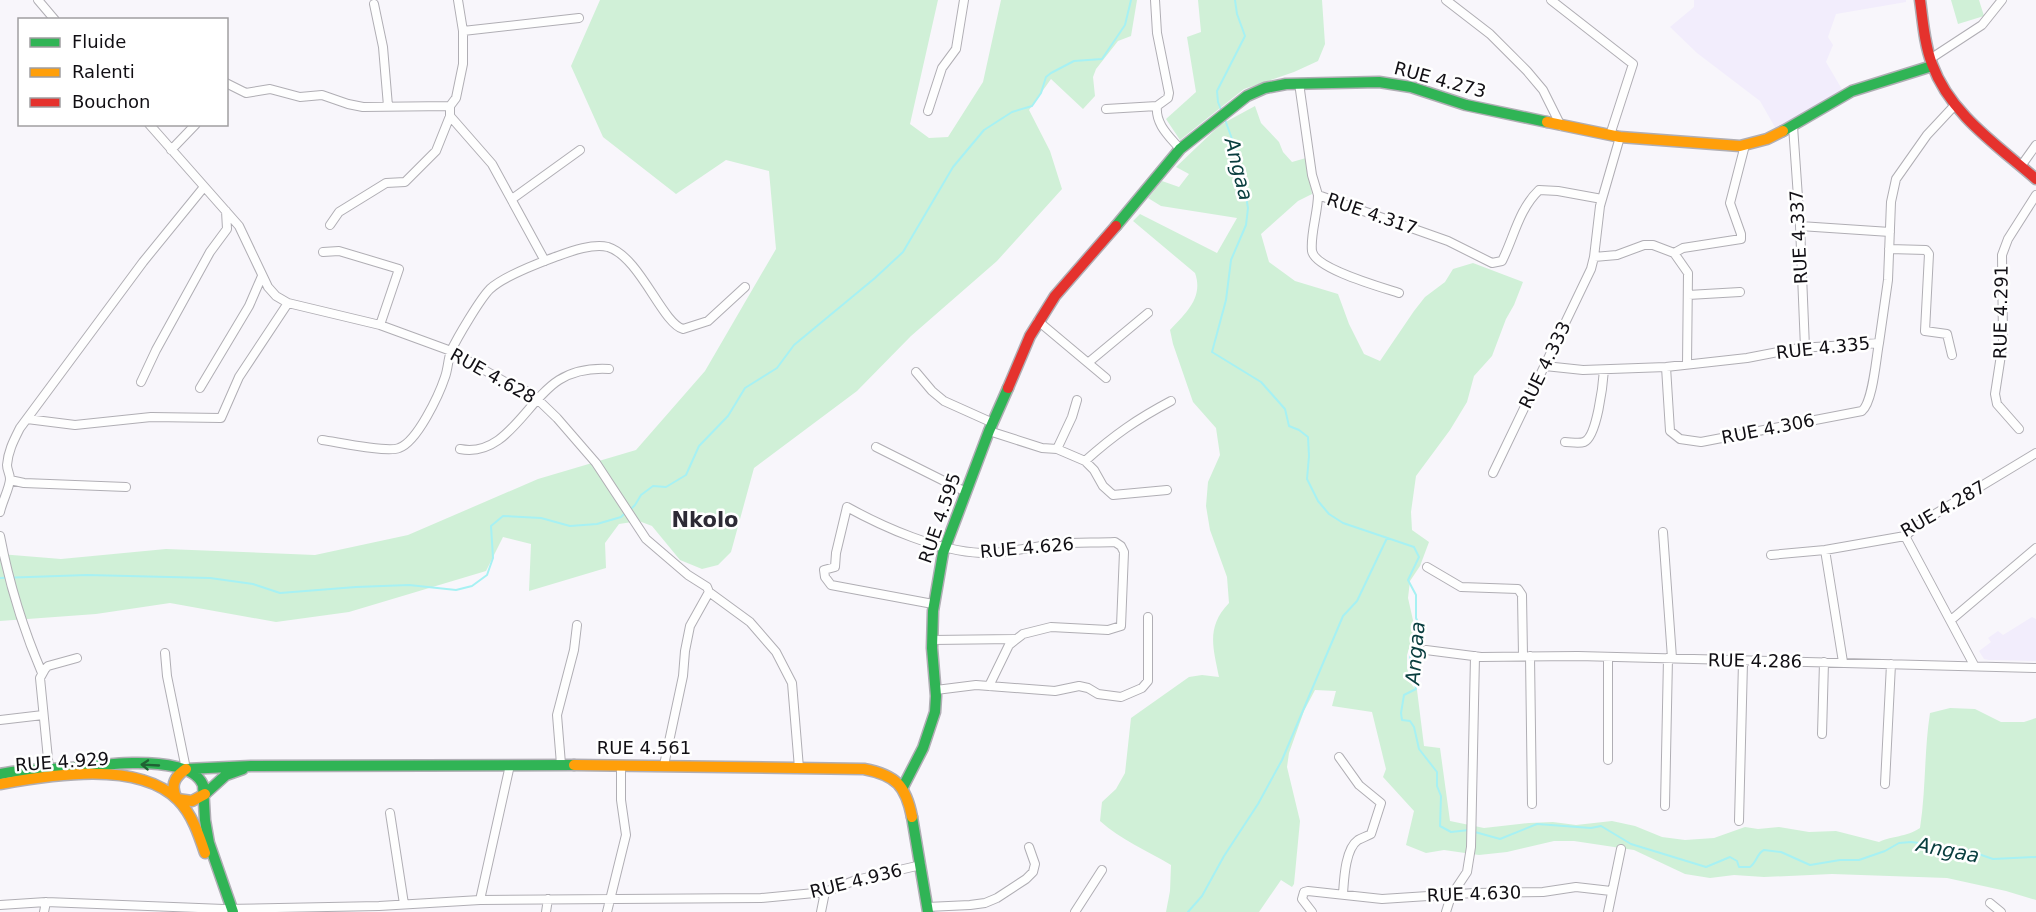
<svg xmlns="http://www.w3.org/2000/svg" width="2036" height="912" viewBox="0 0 2036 912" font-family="'DejaVu Sans',sans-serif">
	<rect width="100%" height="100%" fill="#f8f6fb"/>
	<path fill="#f2edfc" d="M1694,0H1906V2L1836,14L1828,37L1833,45L1826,62L1843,91L1833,95L1776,129L1760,101L1697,53L1670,27L1694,7Z
		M2032,617L2036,619V661L1989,660L1984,659L1979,651L1991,642L1988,638L1998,631L2003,635Z"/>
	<path fill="#d0f0d7" d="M600,0H938L910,124L929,138L948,137L983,82L1001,0H1137L1131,36L1118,41L1096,69L1093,77L1095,96L1083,109L1051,79L1029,110L1050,151L1062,189L997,261L911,336L857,391L754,468L731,552L718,565L702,569L680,560L652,526L639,521L619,524L605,543L606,568L529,591L531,544L503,537L486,571L349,612L276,622L170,603L96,614L0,621V554L61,559L166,549L315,555L408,535L538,479L636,450L705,371L776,249L769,171L726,160L676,194L603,137L571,66Z
		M1198,0H1322L1325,44L1318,61L1294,72L1244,89L1180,140L1166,119L1196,92L1187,37L1201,32Z
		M1951,0H1979L1984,16L1958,24Z
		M1255,106L1261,123L1279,142L1283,152L1292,162L1306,158L1312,194L1298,201L1261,234L1269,262L1295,281L1338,294L1349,324L1364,354L1380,361L1414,311L1425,297L1445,282L1453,269L1473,263L1523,282L1514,305L1506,319L1492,356L1474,376L1467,402L1450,430L1416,476L1411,512L1412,530L1429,542L1420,566L1410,581L1408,598L1415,629L1407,655V668L1412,685L1417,690L1424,746L1440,748L1450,821L1484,828L1529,823L1553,822L1576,825L1612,821L1635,826L1662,837L1685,840L1714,838L1745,827L1758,829L1779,827L1809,832L1836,831L1879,842C1894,835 1904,838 1920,828C1926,790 1924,752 1930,713L1950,708L1975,709L2001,722H2024L2036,718V900L2006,891L1947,878L1832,874L1764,877L1734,875L1710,878L1685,874L1634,850L1574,841H1554L1507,852L1479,855L1444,850L1426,853L1406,845L1414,811L1383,777L1386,769L1372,712L1332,706L1336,691L1315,690L1304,711L1289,753L1287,767L1300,821L1294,884L1292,887L1281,880L1259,912H1166L1170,891L1171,865C1146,850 1121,840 1100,821L1102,802L1116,789L1125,773L1131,718L1189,677L1202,675L1219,677C1213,647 1206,627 1229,603L1227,577L1210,530L1206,506L1208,482L1220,455L1216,428L1193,402L1173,344L1170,330C1185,314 1204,298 1195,273L1133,221L1140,214L1217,253L1237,218L1161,206L1148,198L1162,181L1179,187L1189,174L1176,167L1220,125Z"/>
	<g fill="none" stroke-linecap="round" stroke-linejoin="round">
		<path stroke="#a7f1f3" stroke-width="2" d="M1222,112L1218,102L1217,91L1245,36L1237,14L1235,0
			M1224,117L1239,158L1248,208L1246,225L1231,260L1226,300L1212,352L1261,382L1285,409L1289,426L1299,430L1308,437L1309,456L1307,479L1318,501L1329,514L1343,523L1414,547L1419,557L1408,580L1416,595V618L1420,627L1419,632L1413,634L1410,660L1416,689L1404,695L1401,713L1402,720L1410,721L1414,727L1419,749L1437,772V786L1441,796L1440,826L1451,832L1469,830
			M630,510L635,505L641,495L653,486L666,487L686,475L699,446L728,416L745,388L777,368L794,345L875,278L903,252L953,167L984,130L1012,112L1032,106L1041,93L1046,77L1051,73L1074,61L1102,59L1125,25L1131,0
			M0,578L87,575L210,578L253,584L280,593L356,587L409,585L456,590L472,586L487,575L493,558L491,526L503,516L541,518L570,526L597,524L621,517L625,513
			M1475,832L1500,839L1537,824L1591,828L1601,826L1631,844L1706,867L1730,857L1737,861L1739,867H1750C1757,862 1757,853 1764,850L1781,852L1810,865L1840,860H1859L1885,851L1899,843L1911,842L1919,843L1924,847L1949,846L1961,848L1993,859L2036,857
			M1188,912L1202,896L1224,856L1258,804L1282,760L1343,616L1357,601L1387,538"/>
		<defs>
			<path id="street" d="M38,0L55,20
				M458,0L463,31V64L456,98L450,106V116L492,164L545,261
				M1155,0L1157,33L1169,93L1168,98L1157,106C1155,124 1169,136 1180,149
				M1446,0L1490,34L1527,71L1543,90L1561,126
				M1551,0L1633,64L1610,135
				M374,4L383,47L388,106
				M463,31L579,18
				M1930,59L1982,25L2002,0
				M226,83L246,93L270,89L300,97L322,95L348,104L363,107L450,106
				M1299,83L1312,175L1318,195L1448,241L1492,263L1502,261C1514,237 1519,209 1539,190L1558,191L1602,199
				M1106,109L1157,106
				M928,111L942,68L956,49L964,0
				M149,124L239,226L268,287L276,296L288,303L380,325L451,351L507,383L531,393L557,418L596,463L646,539L688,575L707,587L709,592L750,622L776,652L792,683L799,768
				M1793,126L1800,226L1805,348
				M1620,137L1600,206L1594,257L1617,255L1644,245H1653L1674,253L1683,248L1741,239V234L1730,203L1745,145
				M171,150L196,124
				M2021,166L2036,145
				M1318,195C1318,212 1310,235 1312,251C1315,269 1381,287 1399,293
				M512,199L580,150
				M330,225L339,212L386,183L405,182L436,151L450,116
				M1800,226L1890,232
				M1889,249L1926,250L1929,254L1925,331L1947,334L1952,355
				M323,252L339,251L399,269L380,325
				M1674,253L1688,273L1687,364
				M1688,295L1740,292
				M1038,321L1106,378
				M1089,362L1148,313
				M1545,366L1583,370L1666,367L1747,358L1799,348L1879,343L1888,280L1891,202L1896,179L1927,135L1955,105
				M1666,367L1670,431L1680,439L1701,442L1862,411C1873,402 1876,358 1879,343
				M916,372L932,391L944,401L993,423
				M141,382L156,350L210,252L227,229L226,211
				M200,388L249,306L262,276
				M27,419L75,425L151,417L221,418L239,377L288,303
				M2019,429L1997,404L1995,394L2003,342L2002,255L2008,239L2036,195
				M989,431L1042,448L1057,449L1085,461L1094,470L1103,486L1113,495L1167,490
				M322,440C337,442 387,453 399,448C417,442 439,395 445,377C448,369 448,359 451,351C457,338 480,299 490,289C504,276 536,264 555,257C569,252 592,243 608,247C640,257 662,323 683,329L708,321L745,287
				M1565,442C1570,442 1579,444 1584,442C1597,437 1603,384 1604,370
				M876,447L966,492
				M460,449C506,458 526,401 559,380C575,370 591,368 609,369
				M1057,449L1072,417L1077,400
				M1085,461C1114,435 1137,419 1171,401
				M1493,473L1591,269L1594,257
				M10,480L24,483L126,487
				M0,512C2,502 10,487 10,479C10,474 7,470 7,465C8,451 14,440 20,428L143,262L204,187
				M1663,532L1672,658
				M0,536C9,583 23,629 42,673
				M1905,536L1974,665
				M1825,550L1843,662
				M1771,555L1825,550L1905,536L1925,520L2036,453
				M1427,567L1461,587L1518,589L1522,595L1523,656
				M933,604L831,585L825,577L824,570L835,567L836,553L847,507C885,528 938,551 981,553C1004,554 1031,547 1055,544C1074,542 1095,543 1115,542L1121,546L1124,552L1121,626L1108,630L1051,627L1023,634L1009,645L989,686
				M1951,620L2036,548
				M932,640L1015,639
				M1426,650L1481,657L1578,656L2036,668
				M165,653L167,676L186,769
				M1530,656L1532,804
				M1608,657V760
				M936,690L976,685L1055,691L1079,686L1088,688L1098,694L1121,697L1142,688L1148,681V617
				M0,720L43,715
				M1822,734L1824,662
				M1339,757L1359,785L1381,803L1371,834C1367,836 1362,838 1358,840C1345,849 1344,880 1343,894
				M561,764L557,715L574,650L577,625
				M664,765L683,676L685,651L690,626L709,592
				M49,769L40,678L45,669L48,666L77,658
				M1885,784L1891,664
				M1665,806L1668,658
				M390,813L404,904
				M1739,821L1743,662
				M480,900L510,765
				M1990,903L2001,912
				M0,905L46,902L224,909L379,906L480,900L761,898L825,892L856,880L921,865
				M927,907L970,905L985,903L997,898L1026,879L1033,872L1035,864L1029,847
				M44,912L46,902
				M546,912L548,899
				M607,912L626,835L621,800V765
				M821,912L825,892
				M1075,912L1102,870
				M1312,912L1302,899L1304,892L1308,891L1382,899L1474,893L1543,892L1576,887L1611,891
				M1446,912L1451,896L1467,872L1471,847L1475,656
				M1608,912L1621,849"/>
			<path id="fast" d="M1783,131L1852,91L1932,66
				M1116,226L1180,149L1247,96L1265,88L1286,84L1379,82L1411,87L1466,105L1547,122
				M186,769L251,766L574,765
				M0,774C23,769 46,769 70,768C105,765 142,759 177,767C188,770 198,774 203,785L205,820L209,843L233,912
				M903,787L923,748L935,712L936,696L932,648L933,611L943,553L989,431L1008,388
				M205,794L226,775L243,769
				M912,817L928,912"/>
			<path id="slow" d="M1547,122L1620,137L1740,146L1767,139L1783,131
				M574,765L864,769C896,775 906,786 912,817
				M186,769C174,777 170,786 177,799L192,801L205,794
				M0,784C51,775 138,760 178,800C192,814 199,835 205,853"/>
			<path id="jam" d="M1920,0C1923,21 1924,43 1932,64C1950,114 1997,145 2036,179
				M1008,388L1030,336L1055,296L1116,226"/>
		</defs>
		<use href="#street" stroke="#b0aeb4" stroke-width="10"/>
		<use href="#fast" stroke="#b0aeb4" stroke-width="13"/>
		<use href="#slow" stroke="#b0aeb4" stroke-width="13"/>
		<use href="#jam" stroke="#b0aeb4" stroke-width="13"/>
		<use href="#street" stroke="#fefefe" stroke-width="8"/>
		<use href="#fast" stroke="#30b455" stroke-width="10"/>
		<use href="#slow" stroke="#ff9f0a" stroke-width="10"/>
		<use href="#jam" stroke="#e5322d" stroke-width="10"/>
	</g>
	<defs><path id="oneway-shaft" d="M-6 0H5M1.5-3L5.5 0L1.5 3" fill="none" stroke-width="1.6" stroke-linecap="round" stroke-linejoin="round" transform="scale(1.5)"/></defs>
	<use stroke="#206234" href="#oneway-shaft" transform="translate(150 765) rotate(-177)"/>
	<g text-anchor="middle" stroke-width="5" stroke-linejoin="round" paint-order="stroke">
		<g font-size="18" fill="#110f14" stroke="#fff">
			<text transform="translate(1440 80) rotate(15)" y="6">RUE 4.273</text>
			<text transform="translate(1372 214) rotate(19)" y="6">RUE 4.317</text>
			<text transform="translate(1799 237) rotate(-93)" y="6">RUE 4.337</text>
			<text transform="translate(2001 312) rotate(-89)" y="6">RUE 4.291</text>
			<text transform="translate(1823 348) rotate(-6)" y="6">RUE 4.335</text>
			<text transform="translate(1545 365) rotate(-64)" y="6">RUE 4.333</text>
			<text transform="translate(493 376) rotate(29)" y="6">RUE 4.628</text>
			<text transform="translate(1768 429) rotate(-11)" y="6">RUE 4.306</text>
			<text transform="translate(1943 509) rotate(-30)" y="6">RUE 4.287</text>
			<text transform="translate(940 518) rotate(-71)" y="6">RUE 4.595</text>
			<text transform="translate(1027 548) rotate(-5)" y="6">RUE 4.626</text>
			<text transform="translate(1755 661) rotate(1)" y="6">RUE 4.286</text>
			<text x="644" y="754">RUE 4.561</text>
			<text transform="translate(62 762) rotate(-4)" y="6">RUE 4.929</text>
			<text transform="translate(856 881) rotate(-14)" y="6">RUE 4.936</text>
			<text transform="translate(1474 894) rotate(-2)" y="6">RUE 4.630</text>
		</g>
		<g font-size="20" font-style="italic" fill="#083d3e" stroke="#fff">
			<text transform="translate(1239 169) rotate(76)" y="7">Angaa</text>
			<text transform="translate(1415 653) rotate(-85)" y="7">Angaa</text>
			<text transform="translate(1948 850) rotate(11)" y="7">Angaa</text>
		</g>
		<g font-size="21" font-weight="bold" fill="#2d2a35" stroke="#fff">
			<text x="705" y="527">Nkolo</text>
		</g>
	</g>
	<rect x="18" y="18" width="210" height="108" fill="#ffffff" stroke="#a09fa1" stroke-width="1.5"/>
	<rect x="30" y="38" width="30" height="9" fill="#30b455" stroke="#a09fa1" stroke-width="1.5"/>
	<text x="72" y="48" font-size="18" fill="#110f14">Fluide</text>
	<rect x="30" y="68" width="30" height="9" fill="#ff9f0a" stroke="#a09fa1" stroke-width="1.5"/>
	<text x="72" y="78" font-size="18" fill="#110f14">Ralenti</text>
	<rect x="30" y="98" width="30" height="9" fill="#e5322d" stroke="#a09fa1" stroke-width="1.5"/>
	<text x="72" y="108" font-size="18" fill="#110f14">Bouchon</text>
</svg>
